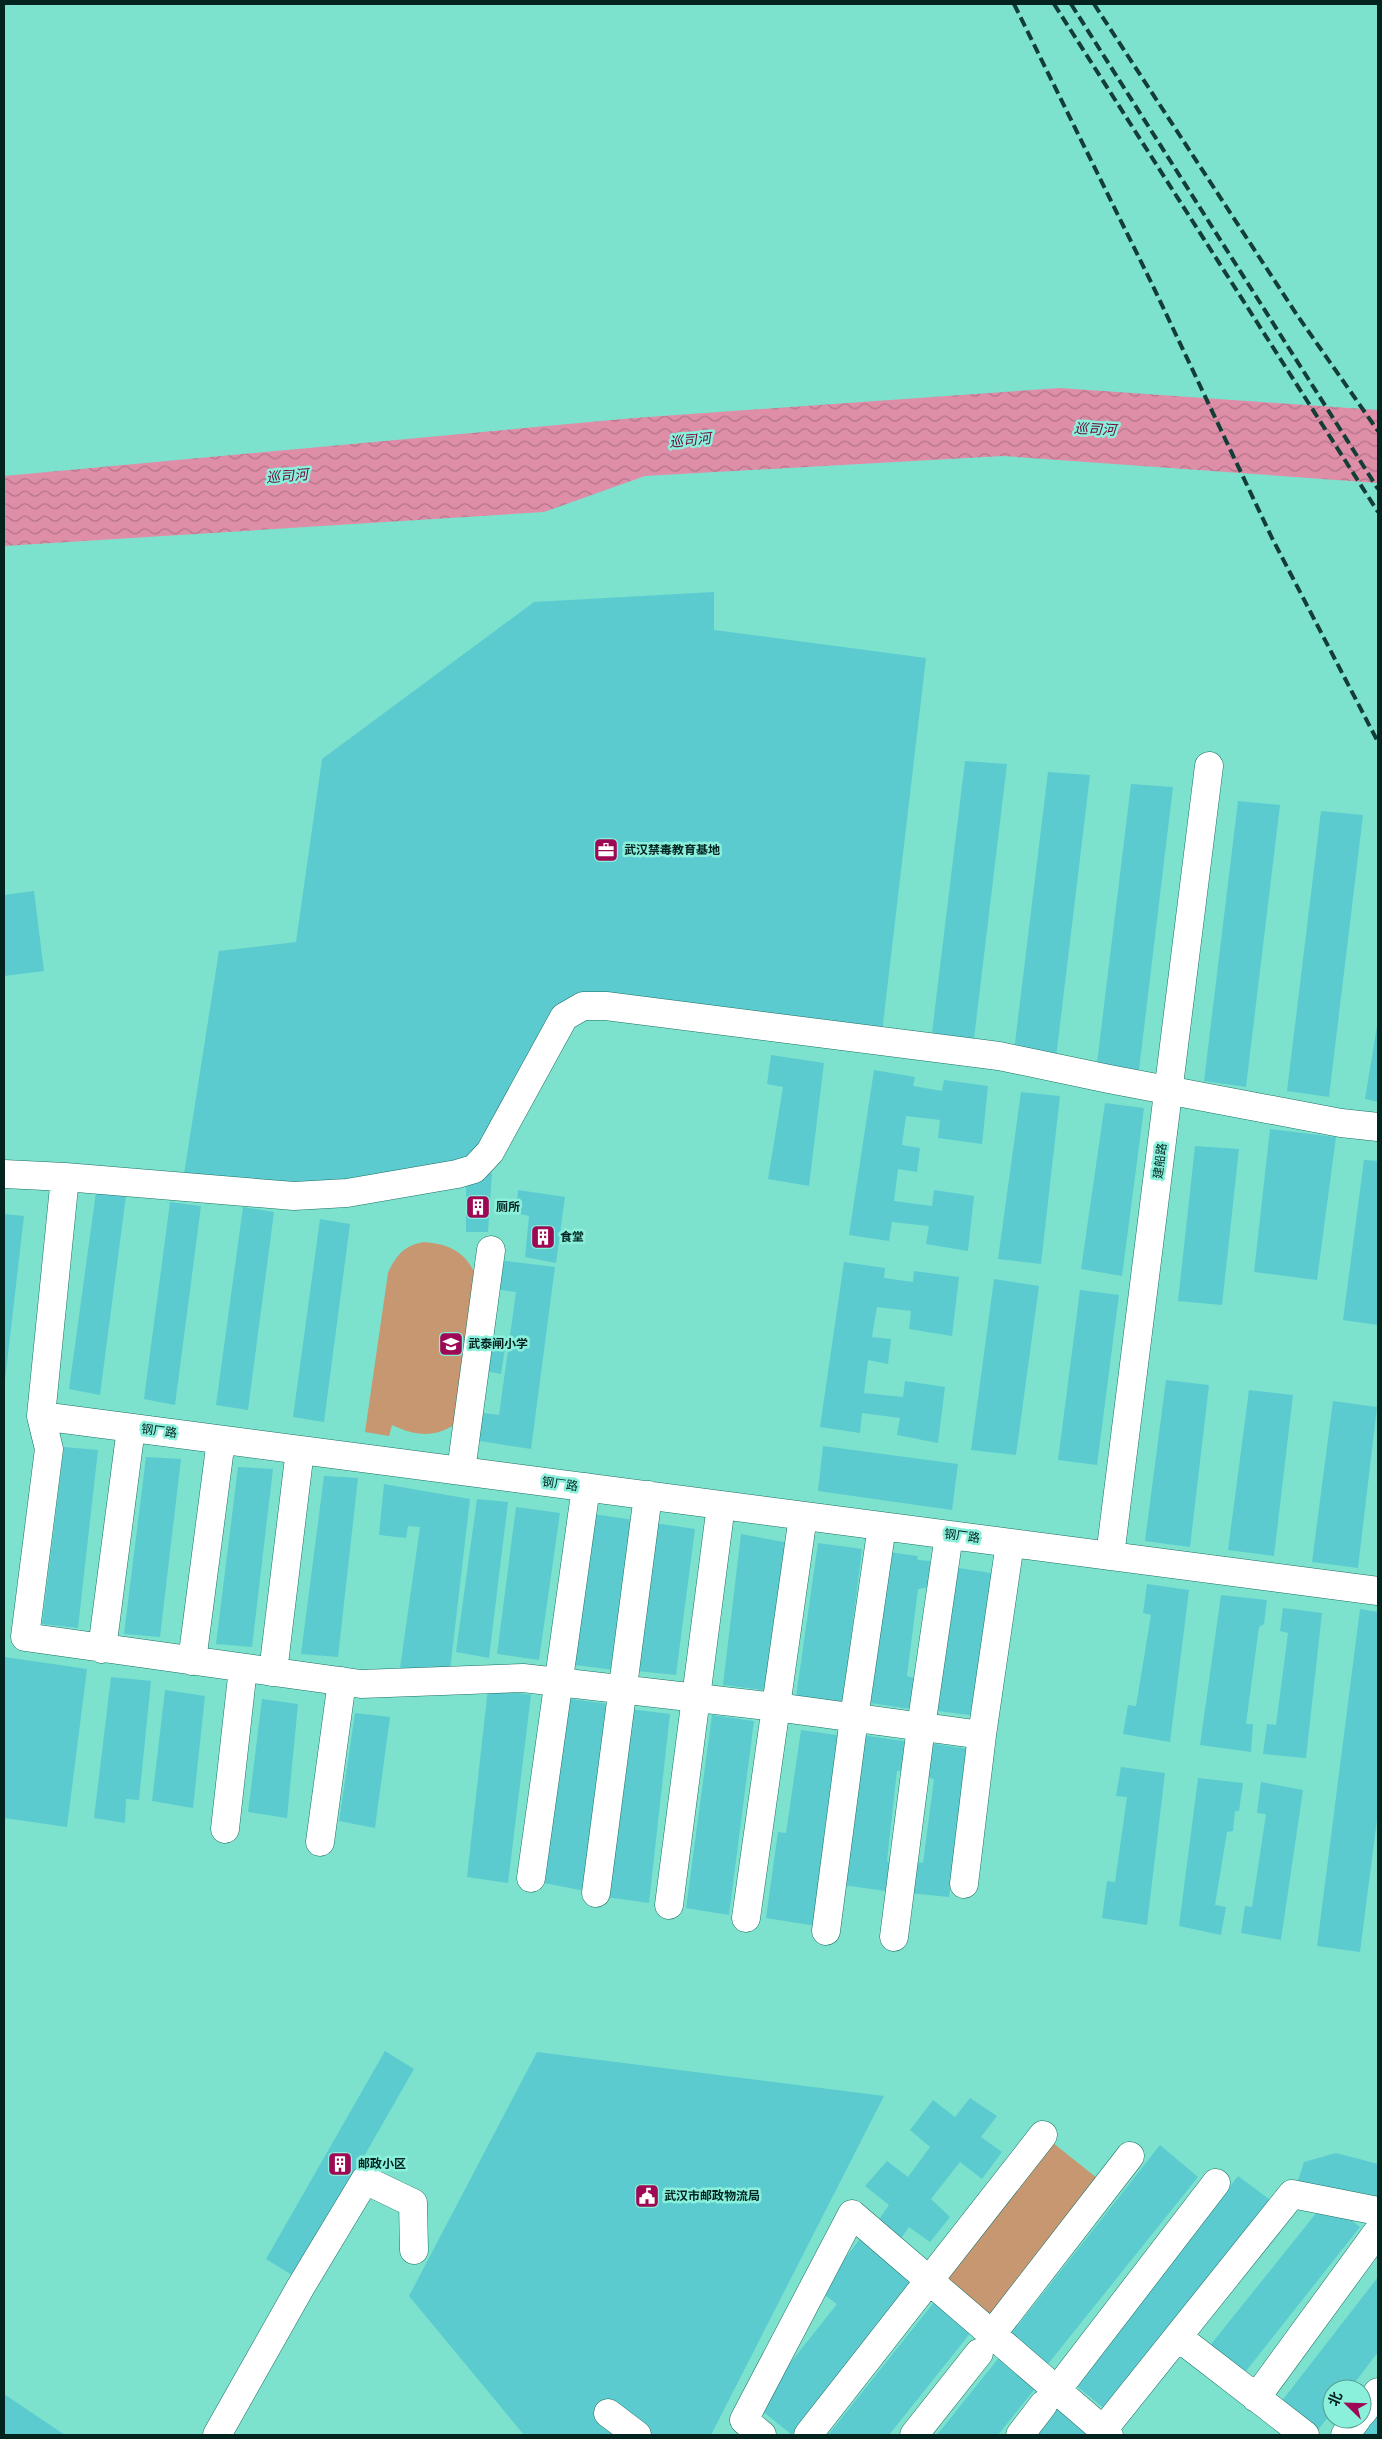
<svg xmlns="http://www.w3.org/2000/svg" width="1382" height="2439" viewBox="0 0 1382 2439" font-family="'Nunito Sans','Noto Sans SC',sans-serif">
	<defs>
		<pattern id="water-waves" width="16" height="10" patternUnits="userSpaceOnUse" patternTransform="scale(1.25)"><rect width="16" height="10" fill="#df8ea8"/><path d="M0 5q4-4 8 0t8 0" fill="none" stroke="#b37488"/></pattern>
	</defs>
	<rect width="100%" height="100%" fill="#7ce2ce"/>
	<path fill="#c79772" d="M424,1242C450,1244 468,1253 477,1279L455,1424C434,1439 413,1435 392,1425L389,1436L365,1432L388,1273C396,1255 405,1245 424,1242Z
		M1043,2135L1107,2186L992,2334L929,2279Z"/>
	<path fill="url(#water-waves)" d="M1060,388L1378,410V483L1003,456L645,476L544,512L4,546V476L634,418Z"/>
	<path fill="#5ccbd0" d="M714,592V630L926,658L881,1041L583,1006L490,1152L368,1189L182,1187L219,951L296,942L322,759L534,602Z
		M965,761L1007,764L973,1047L931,1041Z
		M1048,772L1090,775L1056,1058L1014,1051Z
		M1131,784L1173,787L1139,1070L1097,1063Z
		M1238,801L1280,805L1246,1087L1204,1081Z
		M1321,811L1363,815L1329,1097L1287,1091Z
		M34,891L44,971L4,976V895Z
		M1377,1026H1378V1102L1365,1099Z
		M771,1055L824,1063L809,1186L768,1179L783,1087L767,1084Z
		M874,1070L915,1077L913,1086L942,1091L944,1080L988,1086L982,1144L938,1138L940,1120L906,1116L902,1145L920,1148L917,1172L898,1169L894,1201L932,1206L934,1190L974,1196L968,1251L926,1244L929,1226L892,1222L889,1241L849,1235Z
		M1021,1092L1060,1096L1041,1264L998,1259Z
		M1105,1103L1144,1108L1122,1276L1081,1269Z
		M1270,1129L1336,1137L1317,1280L1254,1272Z
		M1195,1146L1239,1149L1222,1305L1178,1301Z
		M1364,1160L1378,1161V1325L1343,1320Z
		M492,1173L488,1232H466V1182Z
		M518,1190L565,1197L556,1263L525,1257L529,1216L516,1213Z
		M96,1192L126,1196L100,1395L69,1389Z
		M170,1202L201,1206L175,1405L144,1399Z
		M243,1207L274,1212L248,1410L216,1405Z
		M4,1214L24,1216L5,1380H4Z
		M320,1219L350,1224L324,1422L293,1417Z
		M498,1260L555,1267L531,1449L473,1440L476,1412L499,1415L516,1292L494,1289Z
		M844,1262L885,1268L884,1278L913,1282L914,1271L959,1277L952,1336L909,1329L911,1311L877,1307L872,1337L891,1339L888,1364L868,1360L864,1393L903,1397L905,1381L945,1387L938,1443L897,1435L900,1418L862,1413L860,1433L820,1427Z
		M994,1279L1039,1286L1016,1455L971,1450Z
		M1080,1290L1119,1295L1097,1465L1058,1460Z
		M484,1338L506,1342L501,1374L479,1370Z
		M1166,1380L1209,1385L1190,1547L1145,1541Z
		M1249,1390L1293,1395L1274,1556L1228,1550Z
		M1333,1401L1377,1407L1358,1568L1312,1562Z
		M823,1446L958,1464L952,1510L818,1491Z
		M64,1447L98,1450L78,1628L42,1624Z
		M146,1457L181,1459L160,1637L124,1634Z
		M238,1467L273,1469L252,1647L216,1644Z
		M324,1476L358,1478L338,1657L301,1654Z
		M384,1484L470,1499L450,1671L400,1668L420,1527L408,1526L406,1538L379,1535Z
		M477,1499L508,1502L489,1658L456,1652Z
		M516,1507L560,1513L539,1660L497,1654Z
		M593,1514L634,1520L615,1670L574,1665Z
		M655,1523L695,1529L676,1675L637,1671Z
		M741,1534L789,1543L773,1691L723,1685Z
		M818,1543L862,1549L843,1702L796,1697Z
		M889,1552L917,1556L918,1560L930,1561L929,1587L918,1589L907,1676L918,1679L911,1709L870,1703Z
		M953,1567L997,1574L977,1716L930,1710Z
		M1147,1584L1189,1590L1170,1742L1123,1734L1128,1705L1136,1706L1151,1615L1143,1613Z
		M1221,1595L1267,1600L1264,1624L1259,1627L1246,1724H1253L1251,1752L1200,1745Z
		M1283,1608L1322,1613L1306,1758L1263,1754L1267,1724L1276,1725L1288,1633L1280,1631Z
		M1360,1609L1378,1612V1812L1360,1952L1317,1946Z
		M5,1657L87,1669L67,1827L4,1818Z
		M111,1677L151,1681L139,1800L126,1799L125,1823L94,1818Z
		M488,1688L531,1695L508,1883L467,1877Z
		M165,1690L205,1696L193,1808L152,1801Z
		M262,1699L298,1704L287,1818L248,1812Z
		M570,1699L609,1704L585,1891L544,1883Z
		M630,1709L670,1714L649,1903L606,1897Z
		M355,1713L390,1717L375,1828L339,1821Z
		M712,1715L754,1721L729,1915L686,1908Z
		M801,1730L843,1736L816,1926L766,1918L778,1832L786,1833Z
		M862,1735L910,1742L907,1771H897L887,1861L895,1863L892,1892L843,1885Z
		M928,1743L969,1749L949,1897L908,1893L911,1861L923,1863L934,1779L923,1777Z
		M1121,1767L1165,1773L1147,1925L1102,1918L1107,1881L1115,1882L1127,1797L1116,1796Z
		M1198,1778L1243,1783L1239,1811H1235L1233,1831L1227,1832L1215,1905L1226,1907L1221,1935L1179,1926Z
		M1261,1782L1303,1790L1281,1940L1241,1933L1245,1906L1252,1907L1266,1814L1257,1813Z
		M385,2051L414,2069L295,2277L266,2259Z
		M537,2052L884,2096L711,2435H524L409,2296Z
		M970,2098L997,2116L981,2137L1002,2152L982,2179L960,2162L931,2199L950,2217L930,2242L909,2227L897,2244L875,2225L889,2205L865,2186L887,2161L908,2177L930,2147L910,2130L933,2100L955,2117Z
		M1160,2145L1198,2177L1048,2364L1011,2334Z
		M1336,2153L1378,2164V2206L1295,2190L1304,2162Z
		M1238,2176L1277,2205L1111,2414L1074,2384Z
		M1332,2205L1360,2227L1239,2380L1204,2353L1321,2207Z
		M860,2239L915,2283L792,2435L756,2406L837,2304L819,2291Z
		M1378,2277V2352L1350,2389H1332V2412L1314,2435L1278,2406Z
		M935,2301L972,2331L889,2435H828Z
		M1001,2355L1038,2385L998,2435H937Z
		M4,2394L65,2435H4Z
		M1059,2403L1094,2435H1033Z
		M1378,2414V2435H1362Z"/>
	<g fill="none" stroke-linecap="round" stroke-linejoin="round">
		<defs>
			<path id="minor" d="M4,1174L65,1177L41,1416L1378,1591
				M65,1177L294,1196L347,1193L457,1174L474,1169L490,1152L564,1017L583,1006H606L999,1056L1109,1079L1341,1123L1378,1127
				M41,1416L49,1449L25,1637L361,1684L523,1678L776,1707L982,1735
				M461,1471L491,1250
				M1110,1556L1209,766
				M102,1649L131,1428
				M192,1661L221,1440
				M273,1672L300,1450
				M225,1829L243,1668
				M320,1842L342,1681
				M531,1878L586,1487
				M964,1884L982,1735L1010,1543
				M596,1893L648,1495
				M669,1905L721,1505
				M746,1918L803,1516
				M826,1931L854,1718L882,1526
				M894,1937L921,1727L949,1535
				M992,2334L1130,2156
				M1178,2337L1305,2435
				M1057,2390L1216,2183
				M1256,2398L1378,2231
				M608,2413L637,2435
				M1362,2413L1378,2392
				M217,2435L300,2288L365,2180L413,2203L414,2250
				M762,2435L744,2420L852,2214L1109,2435
				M808,2435L1043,2135
				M914,2435L979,2353
				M1020,2435L1043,2405
				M1099,2435L1292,2194L1378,2211
				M1345,2435L1357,2419"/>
		</defs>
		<use href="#minor" stroke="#1c7062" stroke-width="29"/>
		<use href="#minor" stroke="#fff" stroke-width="28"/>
		<path stroke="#133e37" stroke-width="4" stroke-dasharray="10 5" stroke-linecap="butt" d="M1014,4L1152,284L1272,538L1378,742
			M1054,4L1378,512
			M1071,4L1378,489
			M1094,4L1297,315L1378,431"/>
	</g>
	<defs>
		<symbol id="office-square" viewBox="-11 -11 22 22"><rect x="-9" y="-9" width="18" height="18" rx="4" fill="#9d0954" stroke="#8af0db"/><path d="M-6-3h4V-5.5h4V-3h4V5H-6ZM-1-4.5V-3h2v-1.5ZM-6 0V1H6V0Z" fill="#fff"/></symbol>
		<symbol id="building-square" viewBox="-11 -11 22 22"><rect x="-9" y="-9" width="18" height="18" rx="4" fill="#9d0954" stroke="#8af0db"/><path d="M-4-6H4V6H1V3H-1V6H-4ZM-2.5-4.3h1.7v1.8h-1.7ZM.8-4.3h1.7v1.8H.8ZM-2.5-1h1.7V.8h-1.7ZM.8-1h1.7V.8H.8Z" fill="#fff"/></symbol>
		<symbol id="school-square" viewBox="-11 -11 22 22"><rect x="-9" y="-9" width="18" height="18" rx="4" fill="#9d0954" stroke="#8af0db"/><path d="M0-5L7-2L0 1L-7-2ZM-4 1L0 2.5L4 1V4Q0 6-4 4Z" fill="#fff"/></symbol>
		<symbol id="civic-square" viewBox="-11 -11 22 22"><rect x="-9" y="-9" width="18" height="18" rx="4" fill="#9d0954" stroke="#8af0db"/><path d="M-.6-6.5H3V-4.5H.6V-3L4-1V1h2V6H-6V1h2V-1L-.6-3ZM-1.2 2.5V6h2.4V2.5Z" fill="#fff"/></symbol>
	</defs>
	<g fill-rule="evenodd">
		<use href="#office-square" x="592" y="836" width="28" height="28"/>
		<use href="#building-square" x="464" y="1193" width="28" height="28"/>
		<use href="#building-square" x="529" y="1223" width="28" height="28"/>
		<use href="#school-square" x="437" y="1330" width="28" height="28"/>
		<use href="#building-square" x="326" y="2150" width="28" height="28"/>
		<use href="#civic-square" x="633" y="2182" width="28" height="28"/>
	</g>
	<g text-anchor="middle" stroke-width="5" stroke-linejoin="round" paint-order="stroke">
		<g font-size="12" font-weight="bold" fill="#02231e" stroke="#8af0db" text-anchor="start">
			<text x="624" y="854">武汉禁毒教育基地</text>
			<text x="496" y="1211">厕所</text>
			<text x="560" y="1241">食堂</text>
			<text x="468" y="1348">武泰闸小学</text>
			<text x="358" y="2168">邮政小区</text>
			<text x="664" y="2200">武汉市邮政物流局</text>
		</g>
		<g font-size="12" fill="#02231e" stroke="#8af0db">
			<text transform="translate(1160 1161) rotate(-83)" y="4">建船路</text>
			<text transform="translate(159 1431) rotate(7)" y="4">钢厂路</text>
			<text transform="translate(560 1484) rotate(8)" y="4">钢厂路</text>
			<text transform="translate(962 1536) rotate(7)" y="4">钢厂路</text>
		</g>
		<g font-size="14" font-style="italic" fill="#6b0938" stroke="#8af0db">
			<text transform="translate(1095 429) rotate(3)" y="5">巡司河</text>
			<text transform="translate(690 440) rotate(-6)" y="5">巡司河</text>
			<text transform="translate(287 476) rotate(-5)" y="5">巡司河</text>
		</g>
	</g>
	<rect width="1382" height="2439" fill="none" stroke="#02231e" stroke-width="10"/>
	<g transform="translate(1347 2404) rotate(293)"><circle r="24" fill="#8af0db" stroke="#549e8f"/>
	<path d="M0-4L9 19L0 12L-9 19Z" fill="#9d0954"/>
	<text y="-8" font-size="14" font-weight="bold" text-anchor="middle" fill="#02231e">北</text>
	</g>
</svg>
